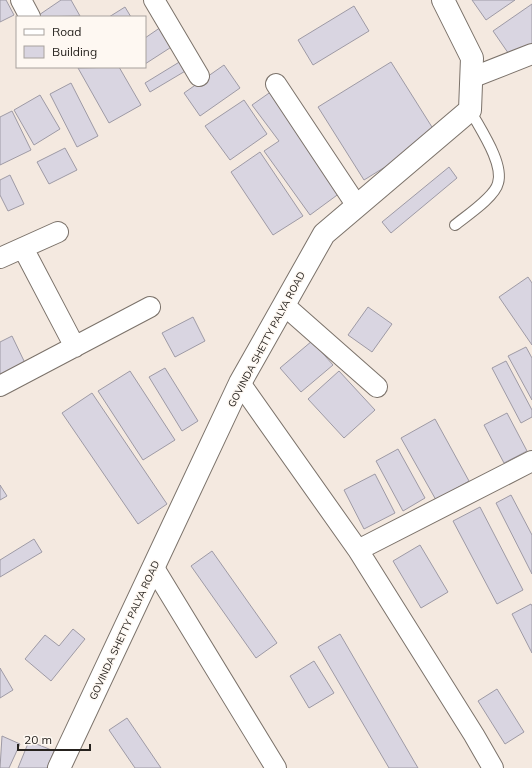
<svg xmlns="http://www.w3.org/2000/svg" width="532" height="768" viewBox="0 0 532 768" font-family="Mulish,sans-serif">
	<rect width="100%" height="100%" fill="#f4e9e0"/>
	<path fill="#d9d5e1" stroke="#9e9aa5" d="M0,0H6L14,15L0,22Z
		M61,0H71L80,16L36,17Z
		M472,0H515L486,20Z
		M532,4V48L513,60L493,31Z
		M354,6L369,31L313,65L298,40Z
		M125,7L131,17H109Z
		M164,25L176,44L145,64V38Z
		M181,61L187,70L150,92L145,83Z
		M391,62L437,135L364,180L318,107Z
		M224,65L240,88L200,116L184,93Z
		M119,67L141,105L109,123L78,68Z
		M71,83L98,136L77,147L50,94Z
		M272,91L344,190L310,215L264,151L279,141L252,105Z
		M40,95L60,129L34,145L14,110Z
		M244,100L267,134L230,160L205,126Z
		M12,111L31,150L0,165V117Z
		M65,148L77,170L49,184L37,162Z
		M260,152L303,216L273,235L231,172Z
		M449,167L457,178L391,233L382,222Z
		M10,175L24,204L8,211L0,195V180Z
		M528,277L532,283V345L499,297Z
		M368,307L392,324L372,352L348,335Z
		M193,317L205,341L175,357L162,333Z
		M12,336L25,363L0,376V342Z
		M312,341L333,365L301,392L280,368Z
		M526,347L532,358V400L508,356Z
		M506,361L532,410V417L521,423L492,368Z
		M165,368L198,421L182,431L149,377Z
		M130,371L175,440L143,460L98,391Z
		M339,371L375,410L344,438L308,399Z
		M92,393L167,504L138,524L62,413Z
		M507,413L527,451L504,463L484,425Z
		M435,419L469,481L436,500L401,438Z
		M398,449L425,498L403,511L376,461Z
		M375,474L395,513L364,529L344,490Z
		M0,485L7,496L0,500Z
		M511,495L532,535V574L496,503Z
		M480,507L523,590L497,604L453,521Z
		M34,539L42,552L0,577V560Z
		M420,545L448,592L421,608L393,561Z
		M212,551L277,643L256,658L191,566Z
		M531,604L532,606V653L512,614Z
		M73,629L85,639L51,681L25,659L45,635L59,646Z
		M340,634L418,768H389L318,647Z
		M314,661L334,693L309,708L290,676Z
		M0,668L13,690L0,698Z
		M497,689L524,732L505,744L478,701Z
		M127,718L161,768H135L109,730Z
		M2,736L20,744L9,768H0Z
		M29,741L54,751L47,768H18Z"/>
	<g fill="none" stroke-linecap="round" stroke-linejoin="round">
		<defs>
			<path id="service" d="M455,225C466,216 495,197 498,183C504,163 480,129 470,110"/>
			<path id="minor" d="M21,0L30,17
				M154,0L199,76
				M471,78L532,54
				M276,84L357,206
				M23,248L75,347
				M0,258L58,232
				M284,305L377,387
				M240,383L358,550L474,735L493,768
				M0,386L150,307
				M358,550L532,461
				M154,568L276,768"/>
			<path id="tertiary" d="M59,768L240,383L324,234L470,110L472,58L443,0"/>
		</defs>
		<use href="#service" stroke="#7b726a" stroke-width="12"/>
		<use href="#minor" stroke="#7b726a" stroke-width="22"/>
		<use href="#tertiary" stroke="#7b726a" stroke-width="24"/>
		<use href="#service" stroke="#fff" stroke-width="10"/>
		<use href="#minor" stroke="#fff" stroke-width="20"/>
		<use href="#tertiary" stroke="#fff" stroke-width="22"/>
	</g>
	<g text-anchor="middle" stroke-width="3" stroke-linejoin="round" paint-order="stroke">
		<g font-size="10" fill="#26221e" stroke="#fef8f2">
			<text transform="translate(266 339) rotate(-62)" y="4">GOVINDA SHETTY PALYA ROAD</text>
			<text transform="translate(124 630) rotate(-65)" y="4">GOVINDA SHETTY PALYA ROAD</text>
		</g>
	</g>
	<rect x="16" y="16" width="130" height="52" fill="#fef8f2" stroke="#a8a29d"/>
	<rect x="24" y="29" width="20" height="6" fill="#ffffff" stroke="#a8a29d"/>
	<text x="52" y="36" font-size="12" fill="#26221e">Road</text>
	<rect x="24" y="46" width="20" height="12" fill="#d9d5e1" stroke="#a8a29d"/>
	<text x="52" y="56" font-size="12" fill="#26221e">Building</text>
	<path d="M18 744v6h72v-6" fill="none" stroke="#26221e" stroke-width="2"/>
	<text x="24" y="744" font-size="12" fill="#26221e" stroke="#fef8f2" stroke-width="3" paint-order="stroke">20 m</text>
</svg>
